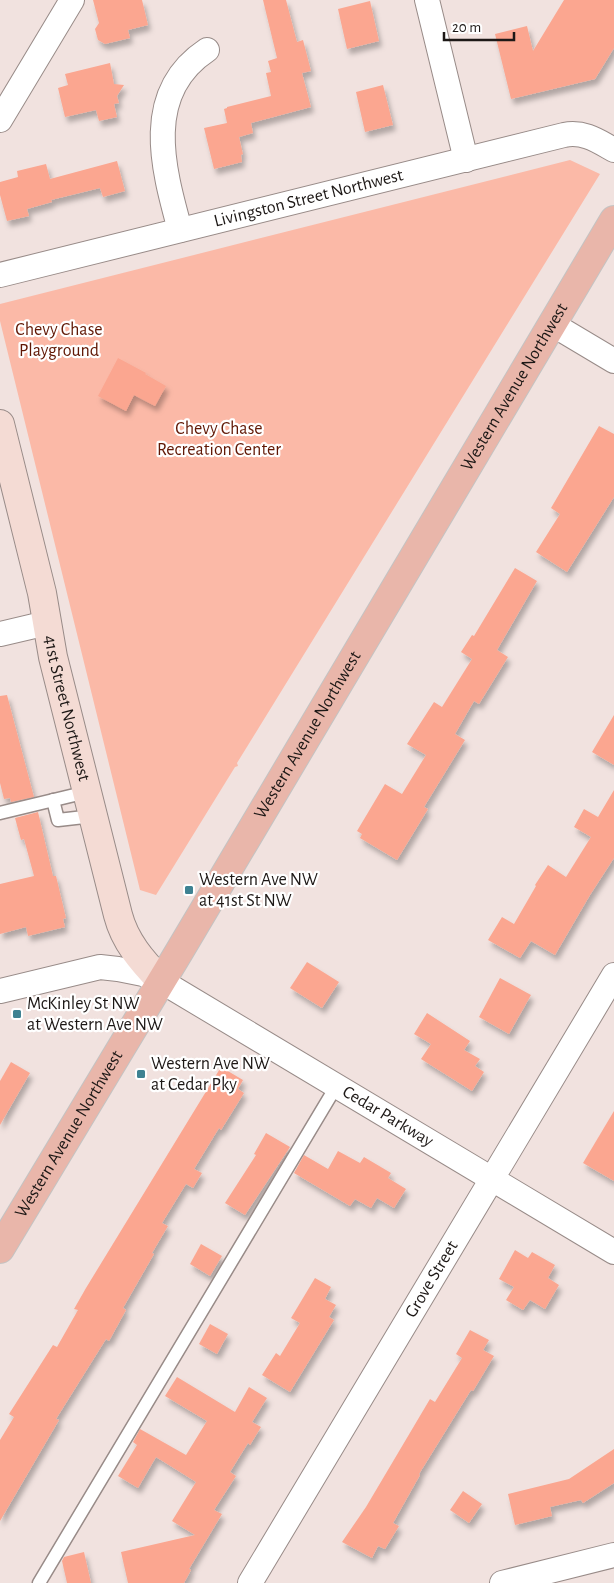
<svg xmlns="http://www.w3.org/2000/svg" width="614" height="1583" font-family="'Alegreya Sans',sans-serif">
<defs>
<filter id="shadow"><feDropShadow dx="3" dy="5.5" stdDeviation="2.5" flood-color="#0004"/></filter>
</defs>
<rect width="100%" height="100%" fill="#f1e2df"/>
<polygon fill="#fbb9a7" points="570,160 600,174 237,763 238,766 235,767 156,895 140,890 0,321 0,304"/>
<g fill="#fba690" filter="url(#shadow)">
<polygon points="93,0 142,0 148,25 128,30 130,38 105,44 98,40 95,29 99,23"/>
<polygon points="263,0 286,0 297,42 303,40 311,71 302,73 311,107 251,123 253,133 239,137 243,154 241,155 242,162 214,169 204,128 227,123 224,109 227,108 227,107 271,96 266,73 271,72 268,61 277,58"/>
<polygon points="564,0 614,0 614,48 595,79 511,99 495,34 527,26 533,51"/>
<polygon points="370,1 379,41 347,49 338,9"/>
<polygon points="110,63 114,84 124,85 117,96 119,103 114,104 117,117 99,121 96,110 65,117 58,88 68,85 65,74"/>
<polygon points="383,85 393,125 365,132 356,92"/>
<polygon points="117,161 125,191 103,197 100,188 51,200 52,202 27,209 29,216 7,221 0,195 0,182 18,177 17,171 46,164 50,179"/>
<polygon points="118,358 146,373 145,374 166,386 155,406 134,395 126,411 98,396"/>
<polygon points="599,426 614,434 614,497 567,572 536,552 560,514 551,508"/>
<polygon points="515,568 537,581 497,650 508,657 479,704 474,701 455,734 465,740 424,807 428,809 397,860 360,838 362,834 357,831 385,784 402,794 426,755 407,744 434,702 442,707 472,659 461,652 472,635 474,636"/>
<polygon points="7,695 34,797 11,802 10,798 4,799 0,783 0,696"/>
<polygon points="614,715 614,765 592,752"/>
<polygon points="614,790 614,858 590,895 555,955 531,941 520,958 488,940 502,917 514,924 536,886 535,885 548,865 566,877 591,837 574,827 584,809 598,817"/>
<polygon points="38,812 53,876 56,876 66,918 63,919 65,927 28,936 26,927 0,934 0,884 34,876 24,839 21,840 15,818"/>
<polygon points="307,962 339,982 322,1008 290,988"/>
<polygon points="500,978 531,995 509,1034 479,1017"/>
<polygon points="427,1013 470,1041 464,1050 480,1059 475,1066 484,1072 472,1091 421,1059 431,1044 414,1034"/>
<polygon points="11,1062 30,1073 0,1125 0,1081"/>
<polygon points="221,1067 243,1080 238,1089 244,1093 221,1130 219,1128 194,1169 202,1173 193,1188 186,1184 162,1223 168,1226 152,1253 154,1254 123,1308 126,1310 109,1341 106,1339 56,1419 59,1420 0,1521 0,1440 14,1417 9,1414 53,1345 57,1347 78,1310 74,1309 86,1288"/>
<polygon points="614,1111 614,1181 583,1163"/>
<polygon points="266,1133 290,1147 245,1215 225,1203 256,1155 254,1154"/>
<polygon points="338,1151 360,1163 364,1157 391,1173 388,1178 406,1189 394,1208 377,1198 371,1208 355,1199 350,1206 294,1173 304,1155 328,1169"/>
<polygon points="201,1244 222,1256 210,1276 190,1264"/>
<polygon points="515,1250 528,1258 532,1252 555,1265 548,1278 559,1285 545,1309 530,1300 523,1310 506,1300 514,1287 499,1279"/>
<polygon points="315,1278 331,1287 325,1299 336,1305 329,1317 334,1320 290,1392 262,1375 276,1353 280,1356 300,1323 291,1318"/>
<polygon points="210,1324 228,1334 217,1354 199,1344"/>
<polygon points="470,1330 489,1340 483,1350 494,1356 473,1391 471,1390 419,1474 420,1475 393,1523 399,1526 385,1549 378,1546 372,1558 342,1542 366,1507 430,1399 435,1402 462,1358 456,1354"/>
<polygon points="177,1377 235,1412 249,1387 267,1398 252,1422 261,1427 250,1445 248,1443 230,1472 236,1476 214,1510 222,1514 189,1569 191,1570 184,1583 128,1583 121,1552 195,1535 172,1521 196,1482 156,1457 138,1488 118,1476 137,1445 133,1442 140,1429 186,1455 207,1421 165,1396"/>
<polygon points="614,1449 614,1483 583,1503 581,1500 550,1507 552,1516 515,1525 508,1494 569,1479"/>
<polygon points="463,1491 482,1504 469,1523 450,1510"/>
<polygon points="84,1552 91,1583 67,1583 62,1561 64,1557"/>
</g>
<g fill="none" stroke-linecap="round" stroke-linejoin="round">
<defs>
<g id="lane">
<polyline points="53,800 58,820 93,816"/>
<polyline points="0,813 87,792"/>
<polyline points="39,1583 337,1085"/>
</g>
<g id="street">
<polyline points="427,0 466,160"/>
<polyline points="0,120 72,0"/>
<path d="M180 230C163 168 142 93 207 50"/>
<path id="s1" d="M0 275 564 135C584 131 598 141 614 150"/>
<polyline points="552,324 614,361"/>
<polyline points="0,634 47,623"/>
<path id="s2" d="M0 991 100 967 118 969 143 974 161 981 614 1252"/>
<path id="s3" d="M250 1583 614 975"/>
<polyline points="502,1583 614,1555"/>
</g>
<g id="secondary">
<path id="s4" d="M0 424 42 593 53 657 118 915C125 942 142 961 161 981"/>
</g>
<g id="primary">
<path id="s5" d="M0 1249 179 952 614 220"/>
</g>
</defs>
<use href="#lane" stroke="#988b88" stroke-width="15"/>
<use href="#street" stroke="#988b88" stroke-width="26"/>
<use href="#secondary" stroke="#988b88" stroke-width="30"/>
<use href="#primary" stroke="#c4c3c2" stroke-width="30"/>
<use href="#lane" stroke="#fff" stroke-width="12"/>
<use href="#street" stroke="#fff" stroke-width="24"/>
<use href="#secondary" stroke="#f4dbd4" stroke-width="28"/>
<use href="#primary" stroke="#e9b6aa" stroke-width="28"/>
</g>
<g fill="#3e8292" stroke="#fff" stroke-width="2">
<rect x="184" y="885" width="10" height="10" rx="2.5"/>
<rect x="12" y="1009" width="10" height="10" rx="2.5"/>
<rect x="136" y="1069" width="10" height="10" rx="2.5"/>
</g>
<g text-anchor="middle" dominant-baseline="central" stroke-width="4.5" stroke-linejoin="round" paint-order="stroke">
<g font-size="18" fill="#1d1816" stroke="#fff">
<text stroke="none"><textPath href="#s1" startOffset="318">Livingston Street Northwest</textPath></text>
<text stroke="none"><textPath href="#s5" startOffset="1004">Western Avenue Northwest</textPath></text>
<text stroke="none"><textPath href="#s4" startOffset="292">41st Street Northwest</textPath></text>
<text stroke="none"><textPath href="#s5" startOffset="599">Western Avenue Northwest</textPath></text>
<text stroke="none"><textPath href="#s2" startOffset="430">Cedar Parkway</textPath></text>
<text stroke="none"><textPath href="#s5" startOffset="134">Western Avenue Northwest</textPath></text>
<text stroke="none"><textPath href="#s3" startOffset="354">Grove Street</textPath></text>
</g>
<g font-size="18" fill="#601704" stroke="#fff">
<text x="59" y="330">Chevy Chase<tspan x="59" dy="21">Playground</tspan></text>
<text x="219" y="429">Chevy Chase<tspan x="219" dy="21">Recreation Center</tspan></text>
</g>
<g font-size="18" fill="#1d1816" stroke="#fff" text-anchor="start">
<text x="199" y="880">Western Ave NW<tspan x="199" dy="21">at 41st St NW</tspan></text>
<text x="27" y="1004">McKinley St NW<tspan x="27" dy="21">at Western Ave NW</tspan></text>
<text x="151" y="1064">Western Ave NW<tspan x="151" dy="21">at Cedar Pky</tspan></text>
</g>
</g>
<path d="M444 32v8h70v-8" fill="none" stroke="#1d1816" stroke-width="2.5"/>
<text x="452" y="32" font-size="15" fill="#1d1816" stroke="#ffffff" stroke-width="4" paint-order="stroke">20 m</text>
</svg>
